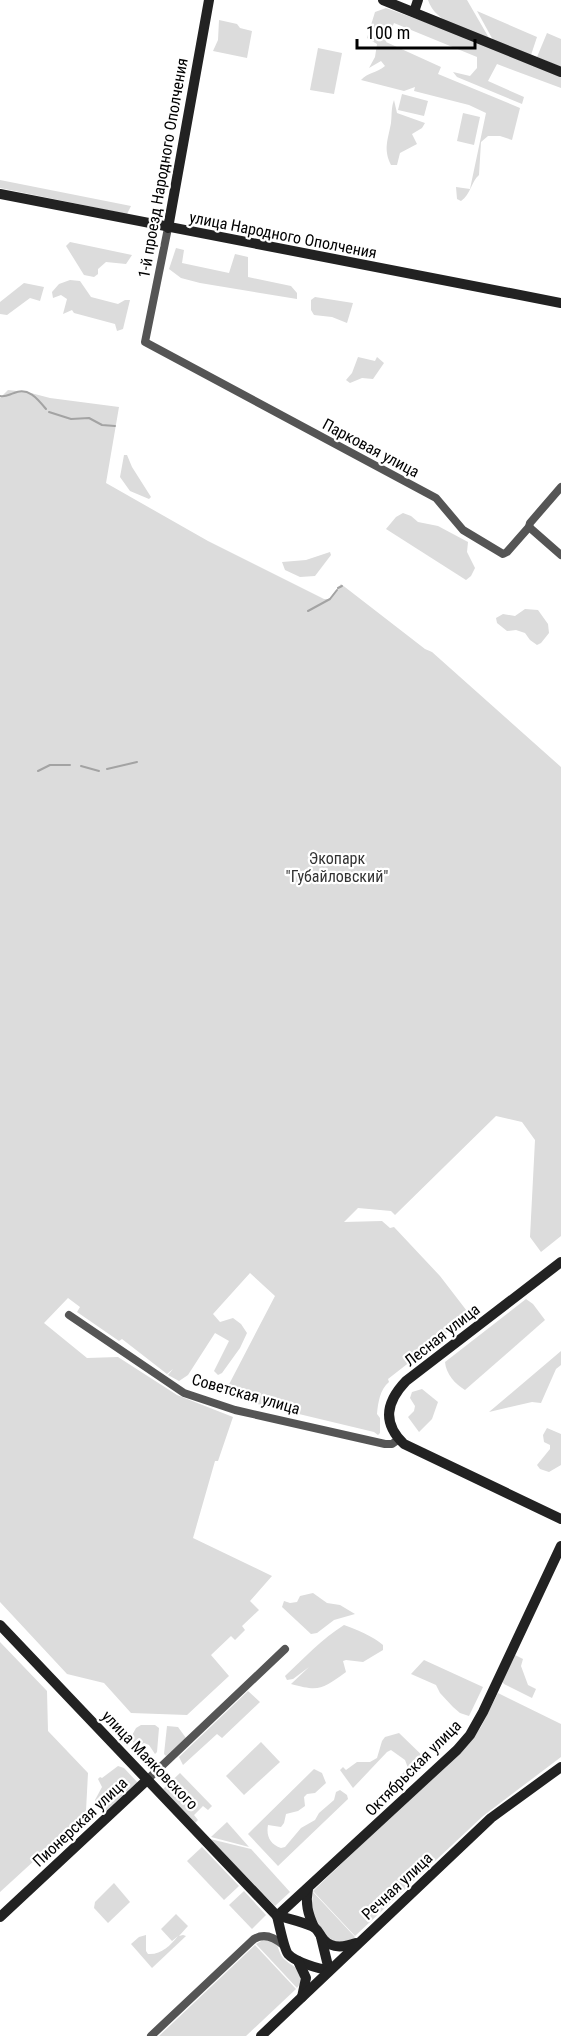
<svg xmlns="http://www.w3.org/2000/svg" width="561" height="2036" font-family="'Roboto Condensed',sans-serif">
<rect width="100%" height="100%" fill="#fff"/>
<g fill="#dcdcdc">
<path d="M428 0H467L489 38C467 29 436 24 428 0Z"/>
<path d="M386 8 485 44 561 75V88L497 64 488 81 524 97 522 104 457 77 453 72 470 76 477 68V57L394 23 386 42 441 67 438 74 520 108 512 140 500 136H488L481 142 479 175C471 182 471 194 461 201L457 199 456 187 470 189 486 113 469 105 414 91 415 87 404 91 361 80C368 72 377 73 385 66L381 61 369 68 375 57 377 44 367 38 375 12Z"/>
<polygon points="477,11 537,37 531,55 493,40"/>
<polygon points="219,20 237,24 240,28 252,31 247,58 213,51 218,40"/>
<polygon points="547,33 561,39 561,67 537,57"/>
<polygon points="318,48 342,53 334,94 310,90"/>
<polygon points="402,94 428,101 424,116 398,110"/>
<path d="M394 100 397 113 425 123 422 128 412 134 417 144 400 153 397 165H391C383 149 388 140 391 123 392 115 391 108 394 100Z"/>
<polygon points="463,113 480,117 474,145 457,141"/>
<polygon points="0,180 131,206 127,214 0,188"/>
<polygon points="70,242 132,255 126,264 106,262 98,269 98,274 94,277 84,275 66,246"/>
<polygon points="176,248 184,250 182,263 229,273 235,254 248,257 248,277 291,286 297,293 297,299 200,283 181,278 169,269"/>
<polygon points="70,280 80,281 91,297 118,304 125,300 130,300 123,329 117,331 115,324 74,313 72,310 63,314 67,299 61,295 53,298 52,292 59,284"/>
<polygon points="24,283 44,287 40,301 30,298 7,315 0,314 0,302"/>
<polygon points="315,297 353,303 347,323 332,317 314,315 311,310 311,300"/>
<polygon points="358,357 375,361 377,357 384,363 373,379 362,378 350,383 346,380 352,373"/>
<path d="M8 390 27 392 50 398 119 407 106 483 208 541 324 599H329L341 584 425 649 432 652 561 767V1236L541 1252 530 1237 535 1140 522 1122 496 1116 395 1215 391 1211 358 1208 344 1222 382 1221 390 1228 394 1227 440 1276 470 1315 388 1379 389 1382C380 1389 378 1403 377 1414L380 1418V1433L378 1435 374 1432 236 1399 224 1394 275 1296 250 1273 213 1314 220 1322 233 1318 241 1324 247 1333 240 1348 222 1373 218 1375 214 1371 229 1341 215 1333 188 1375 179 1381 168 1375 173 1369 167 1374 122 1339 119 1341 77 1312 80 1307 68 1298 44 1323 87 1358 118 1357 177 1395 233 1417 218 1461H215L193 1538 272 1576 250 1601 259 1610 242 1626 245 1630 235 1640 231 1636 211 1655 229 1676 187 1715 131 1713 104 1683 67 1674 0 1602V398Z"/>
<polygon points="124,455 127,455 132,467 151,497 149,499 130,491 120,477"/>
<polygon points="403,513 411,516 418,522 438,526 468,542 467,552 475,568 471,576 466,580 386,529 396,517"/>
<polygon points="330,552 331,555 315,576 300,577 285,570 282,562 306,560"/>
<polygon points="525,609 538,610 548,624 549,633 541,643 537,645 530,640 525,633 516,630 507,631 497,623 496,618 503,614 515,616"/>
<path d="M526 1299 533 1304 545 1320 465 1390C455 1384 446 1374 445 1362Z"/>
<polygon points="561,1351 561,1365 556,1369 541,1403 532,1402 489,1412"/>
<polygon points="422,1389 438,1402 432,1419 419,1432 408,1417 414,1411 415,1406 410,1398 412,1392"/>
<polygon points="547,1428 561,1434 561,1465 549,1472 540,1469 537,1465 550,1449 550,1445 544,1442 543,1435"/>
<polygon points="313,1593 327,1603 340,1605 355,1614 334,1620 317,1633 311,1634 282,1607 284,1601 290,1603 297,1602 300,1596"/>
<path d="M344 1625C356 1629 374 1637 383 1645V1650L363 1662 346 1660 343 1661 346 1672C322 1689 320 1692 291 1684L309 1667 293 1679 287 1680 285 1676C304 1658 322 1639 344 1625Z"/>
<polygon points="0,1642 47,1691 48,1731 88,1773 86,1811 82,1814 83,1816 0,1892"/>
<polygon points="515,1655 523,1659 521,1666 528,1685 536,1689 532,1698 504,1684 502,1681"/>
<polygon points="424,1660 483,1687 469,1716 460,1713 453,1707 440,1693 436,1685 411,1674"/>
<polygon points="248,1691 260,1702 222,1738 217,1734 183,1765 179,1757"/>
<polygon points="498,1693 561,1724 561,1757 483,1816 355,1936 313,1891 473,1738 481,1727"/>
<polygon points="141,1725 155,1725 159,1728 157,1752 155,1754 149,1745 144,1743 138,1747 130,1739 136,1728"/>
<polygon points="167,1726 178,1727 186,1738 166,1756 164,1754"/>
<polygon points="399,1733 429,1762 384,1805 381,1798 382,1794 408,1768 405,1760 391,1750 387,1752 353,1788 340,1770 343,1767 346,1770 357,1762 370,1762 377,1758 382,1741 385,1737"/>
<polygon points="261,1742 280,1762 244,1795 226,1776"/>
<polygon points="118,1766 124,1768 138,1783 107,1812 99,1807 95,1800 102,1787 98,1779 100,1777 102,1778"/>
<path d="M314 1769 322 1773 326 1783 315 1793 307 1794 304 1797 305 1806 298 1811 286 1814 284 1823 281 1827 268 1825C266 1836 270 1844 281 1848L285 1847 301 1828 315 1820 319 1813 334 1800 336 1792 340 1790 347 1795 348 1799 278 1866 248 1834Z"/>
<polygon points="180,1773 212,1806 208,1810 203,1806 194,1815 198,1820 195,1823 163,1789"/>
<polygon points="227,1822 249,1847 211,1837"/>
<polygon points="210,1839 251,1849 290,1892 275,1906"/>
<polygon points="202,1847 239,1886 224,1900 187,1861"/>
<polygon points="114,1883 130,1902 108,1923 94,1908 95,1902"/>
<polygon points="244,1891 266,1915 252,1929 229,1905"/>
<path d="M313 1892 355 1937C348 1945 340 1942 330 1942L311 1913Z"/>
<path d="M176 1914 188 1926 179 1936 183 1935 186 1936 152 1968 131 1944 139 1937 146 1935V1951L148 1954C161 1955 170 1946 178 1936L172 1941 161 1929Z"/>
<path d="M263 1940C282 1939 275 1949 284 1959 289 1964 296 1967 301 1972L300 1984 297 1988 256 1944Z"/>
<polygon points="255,1945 296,1989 246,2036 159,2036"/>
</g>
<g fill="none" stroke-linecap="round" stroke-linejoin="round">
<g stroke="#a3a3a3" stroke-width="2">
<path d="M0 396C6 397 8 395 14 393 28 387 37 398 46 409"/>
<polyline points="49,412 71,419 89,418 102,425 115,426"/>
<polyline points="338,588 342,586"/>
<polyline points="308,611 330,599 337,590"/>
<polyline points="81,766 99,771"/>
<polyline points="107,769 137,762"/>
<polyline points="38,771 50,765 70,765"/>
</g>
<g stroke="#555" stroke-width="8">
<polyline points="168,228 145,342 436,498 463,530 503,554 507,552 529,527 561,555"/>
<polyline points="529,527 530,523 561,487"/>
<polyline points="69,1315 184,1393 235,1410 385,1444 392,1444 399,1439"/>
<polyline points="147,1780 285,1649"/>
<path d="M151 2036 254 1939C264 1933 274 1937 283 1945"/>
</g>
<g stroke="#222" stroke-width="10">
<polyline points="383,0 561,72"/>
<polyline points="414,12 418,0"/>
<polyline points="0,194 561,303"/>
<polyline points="168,228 209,0"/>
<path d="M561 1262 406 1381C386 1402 382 1423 404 1444L561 1519"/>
<path d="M0 1625 277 1916C279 1924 284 1949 288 1954 295 1962 319 1969 329 1970"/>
<path d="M308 1889C305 1903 308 1914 314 1927"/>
<polyline points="277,1916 457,1750 470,1735 483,1712 561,1546"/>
<path d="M277 1916C284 1917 310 1924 315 1928 319 1931 320 1936 324 1940 332 1949 345 1947 356 1943"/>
<polyline points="0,1917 147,1780"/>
<polyline points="321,1937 329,1970"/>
<polyline points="298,1961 306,1978 302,1997"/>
<polyline points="261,2036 491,1818 561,1767"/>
</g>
</g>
<g text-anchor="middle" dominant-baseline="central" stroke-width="4.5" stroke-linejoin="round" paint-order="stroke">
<g font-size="16" fill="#000" stroke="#fff">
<text transform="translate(163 168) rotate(-80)">1-й проезд Народного Ополчения</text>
<text transform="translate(283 235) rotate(11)">улица Народного Ополчения</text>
<text transform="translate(371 448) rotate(28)">Парковая улица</text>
<text transform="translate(442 1335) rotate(-38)">Лесная улица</text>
<text transform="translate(246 1394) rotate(16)">Советская улица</text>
<text transform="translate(150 1760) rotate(46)">улица Маяковского</text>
<text transform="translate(413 1768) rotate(-45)">Октябрьская улица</text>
<text transform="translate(80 1822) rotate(-43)">Пионерская улица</text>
<text transform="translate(397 1886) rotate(-43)">Речная улица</text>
</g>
<g font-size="16" fill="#333" stroke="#fff">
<text x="337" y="858">Экопарк<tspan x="337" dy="18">"Губайловский"</tspan></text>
</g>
</g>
<path d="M357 39v9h118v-9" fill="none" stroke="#000000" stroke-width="3"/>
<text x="366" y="39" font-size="18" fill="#000000" stroke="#ffffff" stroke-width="4.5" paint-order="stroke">100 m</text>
</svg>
